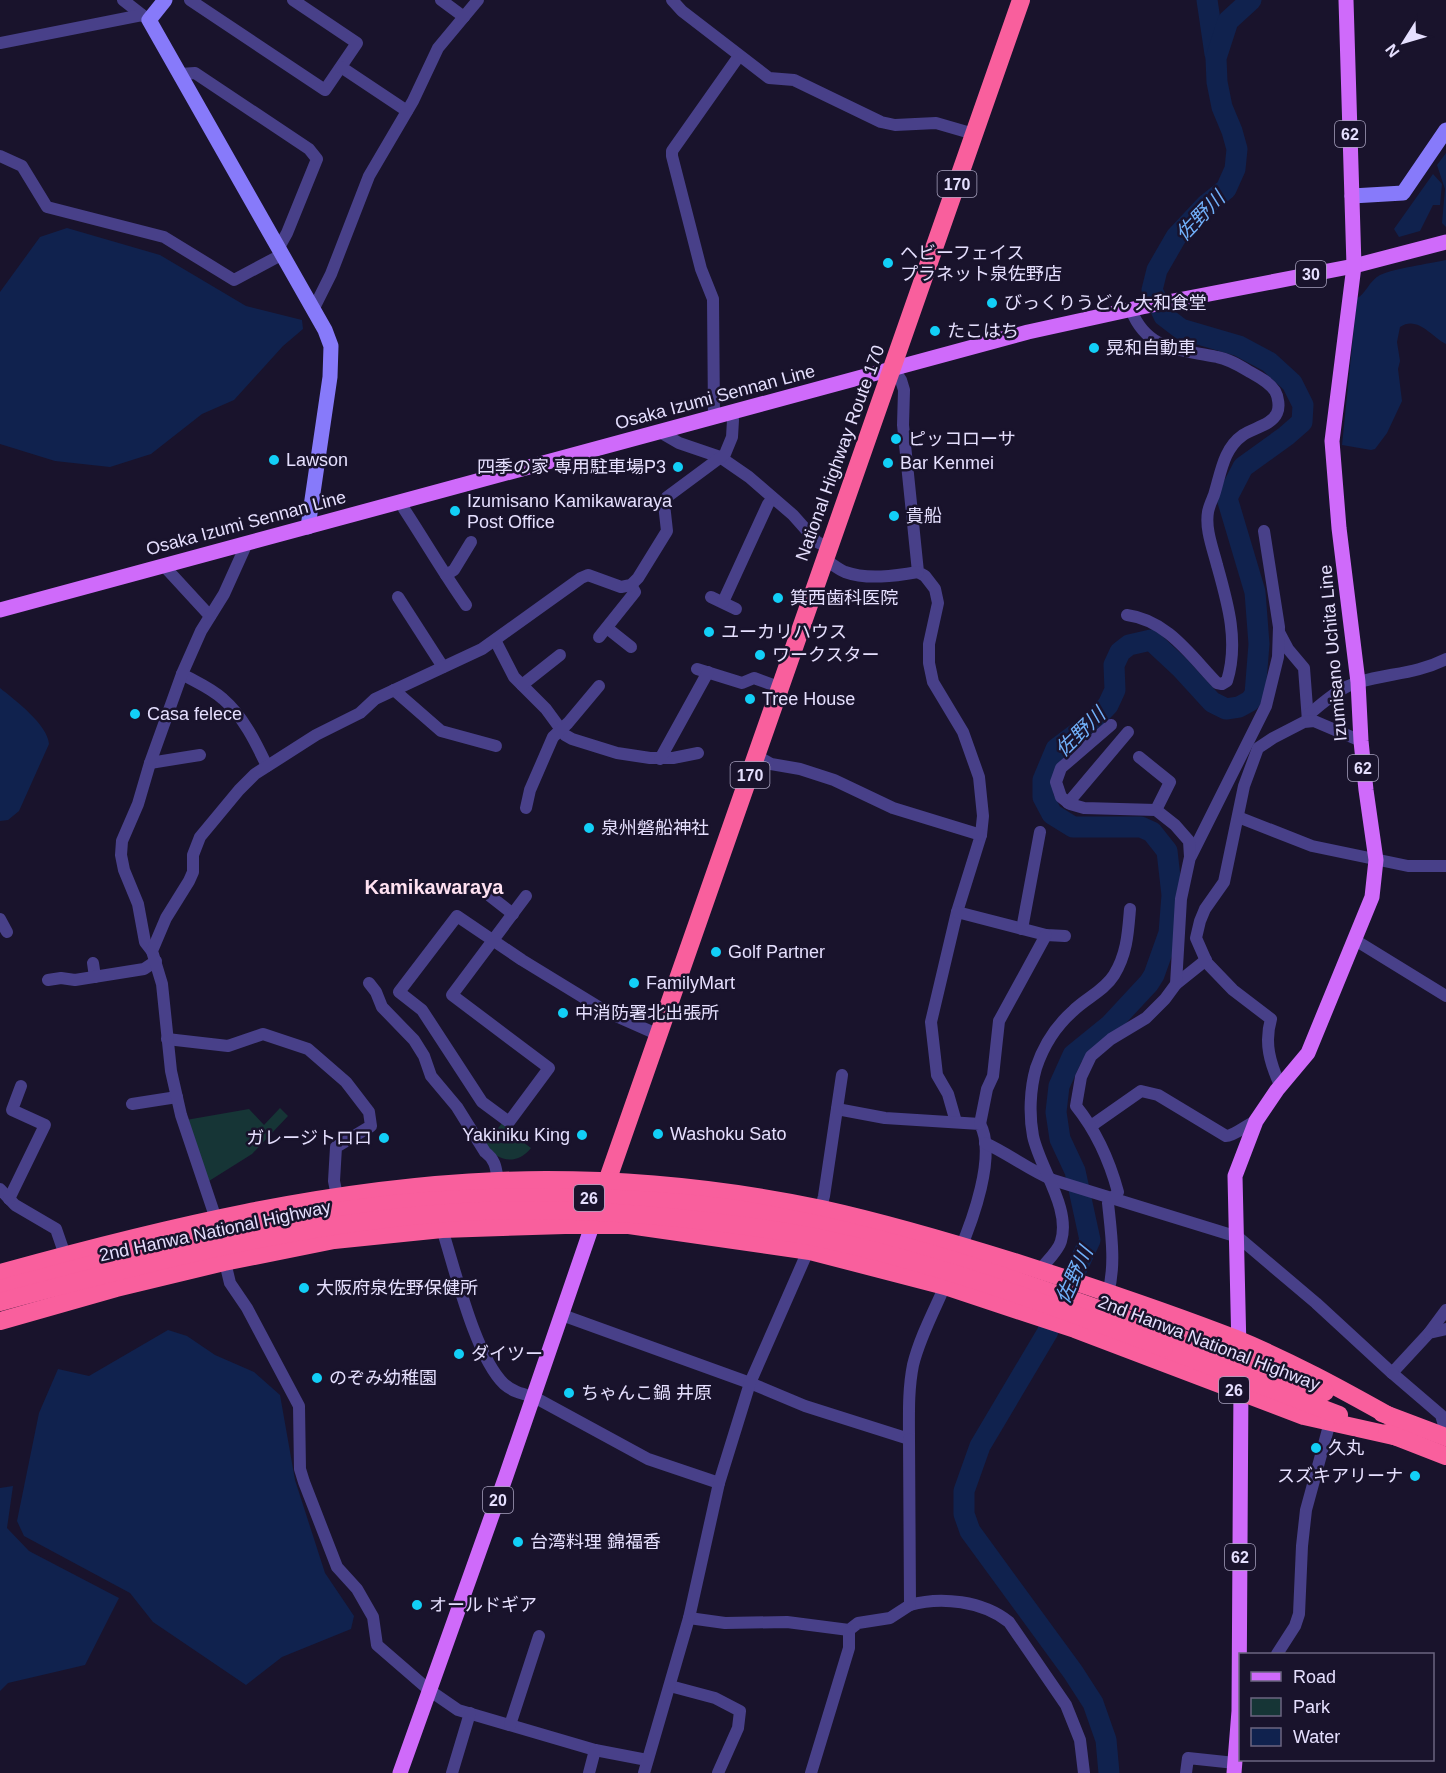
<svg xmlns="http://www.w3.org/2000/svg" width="1446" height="1773" font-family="Helvetica,'Noto Sans JP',sans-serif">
<rect width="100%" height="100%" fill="#19132c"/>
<g fill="#163536">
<polygon points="280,1108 288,1116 252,1154 209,1181 186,1120 249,1109 264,1125"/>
<path d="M502 1123 510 1129 508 1131 531 1148C518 1165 497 1163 486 1144Z"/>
</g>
<g fill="#10224e">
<polygon points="1446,153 1446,227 1442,223 1445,189 1437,165"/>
<polygon points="1433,174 1442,184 1440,205 1433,205 1420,231 1399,237 1394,229"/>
<polygon points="67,228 160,255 246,306 302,320 303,329 283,346 234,400 202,414 151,454 110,467 55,461 0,444 0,292 40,237"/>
<path d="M1446 260V344C1431 336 1417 315 1400 327L1397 342 1400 361 1398 369 1402 401 1387 433 1375 449 1371 450 1342 445 1357 298C1365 295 1369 281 1380 275 1396 268 1428 264 1446 260Z"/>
<path d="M0 688C15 700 48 725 49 744L19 811 8 820 0 821Z"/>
<polygon points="168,1330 187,1336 215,1355 254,1372 280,1395 295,1480 325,1573 354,1616 351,1629 282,1657 246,1685 153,1622 130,1593 24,1536 17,1521 39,1413 58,1369 89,1376"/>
<polygon points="13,1486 7,1528 29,1551 119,1598 85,1665 8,1683 0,1691 0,1488"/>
</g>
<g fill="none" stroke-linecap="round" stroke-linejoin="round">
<g stroke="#10224e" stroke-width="21">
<polyline points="1207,0 1215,54"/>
<polyline points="1109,1773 1106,1740 1093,1703 1073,1672 970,1531 964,1514 964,1491 980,1446 1047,1333 1090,1240 1075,1171 1060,1139 1056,1112 1059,1086 1073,1055 1110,1025 1149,983 1154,975 1169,933 1172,895 1167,851 1152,832 1141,827 1073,827 1052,814 1043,797 1043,780 1056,749 1092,722 1108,705 1115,690 1114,665 1120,652 1129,645 1151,640 1180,667 1212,702 1226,709 1239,707 1250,701 1255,694 1259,644 1255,592 1227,498 1243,467 1286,436 1302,422 1303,405 1292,383 1269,362 1239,346 1181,329 1164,316 1152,290 1157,270 1176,237 1206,205 1226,189 1235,169 1237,149 1232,131 1222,107 1217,82 1216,58 1228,21 1251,0"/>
</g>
<g stroke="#484089" stroke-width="12">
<polyline points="123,0 146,18"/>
<polyline points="190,0 325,90 357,43 293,0"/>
<polyline points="441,0 464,17"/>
<polyline points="672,0 682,11 769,78 794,80 881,122 895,125 936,123 974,134"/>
<polyline points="0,43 142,15"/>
<polyline points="341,67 407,111"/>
<polyline points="180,74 195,73 309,149 317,159 287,233 278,249"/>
<polyline points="0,156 22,166 47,207 164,237 234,280 281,255"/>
<polyline points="314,308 331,274 369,176 413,101 438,48 478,0"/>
<polyline points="893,368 901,380 904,390 903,425 918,572 925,576 935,589 938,603 929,644 929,663 933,682 963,732 979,777 983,816 981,835 957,912 931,1022 937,1075 948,1094 956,1122"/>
<polyline points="714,417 713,299 701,269 672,156 672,151 739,56"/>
<polyline points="660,432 679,443 720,457 749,477 793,515 817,542 828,547"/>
<path d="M402 502 404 509C425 541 444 574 466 605"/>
<path d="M824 559C831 563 838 569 845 572 867 580 895 576 918 572"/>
<polyline points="164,566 210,616"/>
<polyline points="446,575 454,570 471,542"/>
<polyline points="398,597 443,667"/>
<polyline points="711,597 736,609"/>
<polyline points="723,602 768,504 773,498"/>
<path d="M1127 615C1167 620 1191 656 1217 683L1222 684 1227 681C1239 642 1228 604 1217 565 1213 549 1205 529 1208 512 1209 506 1212 500 1214 495 1221 473 1223 449 1243 435 1253 428 1272 425 1277 413 1280 407 1278 396 1275 391 1269 382 1259 377 1250 372 1240 366 1229 359 1217 357 1180 349 1148 352 1131 310"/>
<polyline points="607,628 631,647"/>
<polyline points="1279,632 1288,649 1304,668 1308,721"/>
<polyline points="599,637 635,592 631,585"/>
<polyline points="495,640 514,677 546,709 565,735 572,739 617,753 650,758 673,758 698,753"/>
<polyline points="697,669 742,683 754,678 781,688"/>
<path d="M182 674C196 682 211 688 223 699 243 716 256 743 267 766"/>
<polyline points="522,685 560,655"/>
<polyline points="394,690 441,731 496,746"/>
<path d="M1308 715C1323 703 1340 687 1359 682 1390 673 1416 674 1446 659"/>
<polyline points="757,756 771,764 800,769 834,780 893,808 981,835"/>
<polyline points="1139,757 1170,782 1156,810"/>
<polyline points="660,759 708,672"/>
<polyline points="150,763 200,755"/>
<polyline points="1068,803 1128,732"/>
<polyline points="526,808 530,790 553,737 568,723 599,686"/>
<polyline points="1238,817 1312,846 1408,866 1446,866"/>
<polyline points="1191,856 1266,706 1278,657 1279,627 1264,531"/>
<polyline points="490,896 513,914"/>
<polyline points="526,896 452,995 549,1068 509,1122 482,1102 422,1010 399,992 457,916 522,960 607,1012 659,1035"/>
<polyline points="957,912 1046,935 1065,936"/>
<polyline points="0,919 7,932"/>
<polyline points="1022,929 1040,832"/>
<polyline points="1355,940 1446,996"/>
<polyline points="152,951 145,942 138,904 124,870 121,855 122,841 138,804 150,763 182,674 201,631 224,594 247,543"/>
<polyline points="93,963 95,977"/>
<polyline points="48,980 61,978 75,980 144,969 156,961"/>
<path d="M369 983 376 992 382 1007 414 1040 424 1056 431 1076 457 1107 485 1152C496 1160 496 1169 498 1181"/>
<polyline points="1176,984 1206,960"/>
<polyline points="167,1039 228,1046 263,1034 308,1049 346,1082 369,1112 371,1126 336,1147 334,1181 337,1196"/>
<path d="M1280 1085C1270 1063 1264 1043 1271 1019L1233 990 1207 963 1196 938 1200 921 1205 909 1224 882 1244 786 1258 748 1273 738 1304 722 1314 721 1361 741"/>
<polyline points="132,1104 177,1097"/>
<path d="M837 1109 885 1118 980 1124C997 1155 972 1222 959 1252"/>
<polyline points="980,1124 987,1089 993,1076 999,1021 1046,935"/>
<path d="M1091 1126 1141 1091 1158 1095 1226 1136C1234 1136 1246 1125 1256 1121"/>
<path d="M985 1143C1009 1154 1029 1170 1053 1180L1238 1237 1316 1303 1392 1373 1429 1333 1446 1329"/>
<polyline points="0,1189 15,1205 56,1229 65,1255"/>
<polyline points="9,1199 45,1125 12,1110 21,1086"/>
<polyline points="819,1215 824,1196 842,1075"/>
<polyline points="218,1225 181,1115 171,1071 162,984 152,951 166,918 189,881 193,872 193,855 200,837 239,790 255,774 316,735 360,713 375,699 482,649 581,578 588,575 621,587 631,585 638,578 667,531 664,504 667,497 725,454 732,437 733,420 731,413"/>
<path d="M442 1229C455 1269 475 1356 504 1384 513 1392 523 1394 534 1397L648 1459 719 1483"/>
<polyline points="223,1254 230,1283 247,1308 299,1406 300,1469 304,1482 337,1567 357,1589 373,1617 377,1645 429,1690 458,1710 595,1750 647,1760"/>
<path d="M1040 1270C1046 1262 1059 1250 1061 1241 1071 1208 1040 1169 1033 1136 1029 1115 1030 1089 1036 1068 1043 1047 1056 1026 1073 1011 1086 998 1104 991 1114 975 1127 954 1128 933 1130 909"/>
<path d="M1108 1293C1116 1265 1111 1232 1108 1203L1118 1192C1109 1159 1097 1132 1076 1106L1081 1077 1091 1056 1111 1039 1146 1018 1165 999 1176 984 1181 899 1190 857 1189 841 1175 825 1156 810 1084 808 1070 804 1061 797 1056 782 1061 768 1111 725"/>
<path d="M562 1315 750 1383 805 1406 909 1439C909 1415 908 1390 913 1365 920 1336 936 1307 948 1279"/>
<polyline points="1429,1333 1446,1310"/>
<polyline points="1392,1373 1441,1415 1446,1432"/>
<path d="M910 1605C941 1596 983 1601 1009 1622L1066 1705 1080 1740 1084 1773"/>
<polyline points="689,1618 725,1623 787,1622 849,1630 858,1623 890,1618 910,1605 909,1439"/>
<polyline points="1277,1654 1295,1626 1299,1614 1302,1546 1306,1510 1330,1422"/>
<polyline points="670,1686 715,1698 740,1711 738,1728 718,1773"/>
<polyline points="510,1725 539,1636"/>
<polyline points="452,1773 470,1713"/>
<polyline points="589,1773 595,1750"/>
<polyline points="644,1773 689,1618 719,1483 750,1383 811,1244"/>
<polyline points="811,1773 849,1648 849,1630"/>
<polyline points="1186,1773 1188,1758 1235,1763"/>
</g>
<g stroke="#877afa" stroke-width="15">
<polyline points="165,0 149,20 325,330 331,346 330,377 308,527"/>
<polyline points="1352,196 1403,193 1446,130"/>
</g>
<g stroke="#cf6afa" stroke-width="15">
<polyline points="0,610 1028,332 1142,307 1354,266 1446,242"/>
<polyline points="1239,1350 1235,1176 1256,1121 1277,1090 1308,1053 1372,897 1376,860 1366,790 1361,741 1358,682 1339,528 1332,441 1354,266 1346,0"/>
<polyline points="400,1773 506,1476 592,1226"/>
<polyline points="1234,1773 1239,1711 1241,1380"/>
</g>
<g stroke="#f95f9d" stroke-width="18">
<polyline points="604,1190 1021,0"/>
<path d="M0 1273C163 1228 328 1188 498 1181 605 1177 716 1187 822 1209 890 1224 957 1244 1024 1265 1095 1288 1167 1312 1236 1339 1290 1361 1341 1389 1391 1417"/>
<polyline points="0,1321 116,1288 224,1262 334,1240 442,1229 565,1225 629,1225 810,1251 945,1286 1075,1329 1304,1416 1398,1437"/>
<polyline points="1169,1334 1325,1392"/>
<polyline points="1164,1348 1339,1415"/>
<polyline points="1382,1413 1446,1437"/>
<polyline points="1387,1433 1446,1456"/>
</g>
<g stroke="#f95f9d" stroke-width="18">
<path d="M0 1289C114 1258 229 1228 346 1210 426 1198 506 1196 586 1198 638 1199 690 1202 742 1210 890 1233 1029 1284 1169 1334"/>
<path d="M0 1302C138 1265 279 1228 422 1215 520 1206 618 1210 715 1222 754 1227 795 1232 833 1241 946 1266 1056 1307 1164 1348"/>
</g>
</g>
<g fill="#12cff7" stroke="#19132c" stroke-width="2">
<circle cx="888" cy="263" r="6"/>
<circle cx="992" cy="303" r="6"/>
<circle cx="935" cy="331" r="6"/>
<circle cx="1094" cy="348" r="6"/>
<circle cx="896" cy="439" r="6"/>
<circle cx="274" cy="460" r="6"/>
<circle cx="888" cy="463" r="6"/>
<circle cx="678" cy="467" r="6"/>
<circle cx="455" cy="511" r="6"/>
<circle cx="894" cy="516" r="6"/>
<circle cx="778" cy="598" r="6"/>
<circle cx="709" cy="632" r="6"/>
<circle cx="760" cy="655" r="6"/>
<circle cx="750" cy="699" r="6"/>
<circle cx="135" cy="714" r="6"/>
<circle cx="589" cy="828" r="6"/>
<circle cx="716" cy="952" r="6"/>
<circle cx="634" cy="983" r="6"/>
<circle cx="563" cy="1013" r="6"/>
<circle cx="658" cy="1134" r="6"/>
<circle cx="582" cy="1135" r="6"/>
<circle cx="384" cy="1138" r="6"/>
<circle cx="304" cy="1288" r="6"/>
<circle cx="459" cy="1354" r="6"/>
<circle cx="317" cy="1378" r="6"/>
<circle cx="569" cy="1393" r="6"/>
<circle cx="1316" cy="1448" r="6"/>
<circle cx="1415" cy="1476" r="6"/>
<circle cx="518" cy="1542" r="6"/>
<circle cx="417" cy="1605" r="6"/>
</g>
<g text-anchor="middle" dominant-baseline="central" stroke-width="5" stroke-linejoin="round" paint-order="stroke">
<g fill="#19132c" stroke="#a8a2bf" stroke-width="1.5">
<rect x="1335" y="121" width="30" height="26" rx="4.5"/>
<rect x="937.5" y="171" width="39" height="26" rx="4.5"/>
<rect x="1296" y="261" width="30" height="26" rx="4.5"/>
<rect x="1348" y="755" width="30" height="26" rx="4.5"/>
<rect x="730.5" y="762" width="39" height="26" rx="4.5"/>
<rect x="574" y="1185" width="30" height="26" rx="4.5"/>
<rect x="1219" y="1377" width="30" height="26" rx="4.5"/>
<rect x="483" y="1487" width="30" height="26" rx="4.5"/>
<rect x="1225" y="1544" width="30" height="26" rx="4.5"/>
</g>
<g font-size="16" font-weight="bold" fill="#e5dffe">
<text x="1350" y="134">62</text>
<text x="957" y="184">170</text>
<text x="1311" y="274">30</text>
<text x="1363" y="768">62</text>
<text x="750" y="775">170</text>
<text x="589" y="1198">26</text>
<text x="1234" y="1390">26</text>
<text x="498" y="1500">20</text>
<text x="1240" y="1557">62</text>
</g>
<g font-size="18" fill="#e5dffe" stroke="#19132c" text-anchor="start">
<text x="900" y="253">ヘビーフェイス<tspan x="900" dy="21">プラネット泉佐野店</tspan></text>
<text x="1004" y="303">びっくりうどん 大和食堂</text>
<text x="947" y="331">たこはち</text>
<text x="1106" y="348">晃和自動車</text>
<text x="908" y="439">ピッコローサ</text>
<text x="286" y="460">Lawson</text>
<text x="900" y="463">Bar Kenmei</text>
<text x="666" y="467" text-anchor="end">四季の家 専用駐車場P3</text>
<text x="467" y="501">Izumisano Kamikawaraya<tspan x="467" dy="21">Post Office</tspan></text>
<text x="906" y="516">貴船</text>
<text x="790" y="598">箕西歯科医院</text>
<text x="721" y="632">ユーカリハウス</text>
<text x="772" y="655">ワークスター</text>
<text x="762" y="699">Tree House</text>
<text x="147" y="714">Casa felece</text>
<text x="601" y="828">泉州磐船神社</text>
<text x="728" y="952">Golf Partner</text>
<text x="646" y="983">FamilyMart</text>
<text x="575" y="1013">中消防署北出張所</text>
<text x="670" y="1134">Washoku Sato</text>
<text x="570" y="1135" text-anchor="end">Yakiniku King</text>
<text x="372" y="1138" text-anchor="end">ガレージトロロ</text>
<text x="316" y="1288">大阪府泉佐野保健所</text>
<text x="471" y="1354">ダイツー</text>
<text x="329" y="1378">のぞみ幼稚園</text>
<text x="581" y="1393">ちゃんこ鍋 井原</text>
<text x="1328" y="1448">久丸</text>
<text x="1403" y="1476" text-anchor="end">スズキアリーナ</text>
<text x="530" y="1542">台湾料理 錦福香</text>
<text x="429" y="1605">オールドギア</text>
</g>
<g font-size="18" fill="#e5dffe" stroke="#19132c">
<text transform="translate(715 397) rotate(-15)">Osaka Izumi Sennan Line</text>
<text transform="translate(840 453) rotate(-70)">National Highway Route 170</text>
<text transform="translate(246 523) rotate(-15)">Osaka Izumi Sennan Line</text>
<text transform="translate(1333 653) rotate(-95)">Izumisano Uchita Line</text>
<text transform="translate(215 1231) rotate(-12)">2nd Hanwa National Highway</text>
<text transform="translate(1209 1343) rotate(21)">2nd Hanwa National Highway</text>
</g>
<g font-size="20" font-style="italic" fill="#71b0fa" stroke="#19132c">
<text transform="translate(1200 216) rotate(-46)">佐野川</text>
<text transform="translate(1080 732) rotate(-44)">佐野川</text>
<text transform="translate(1074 1275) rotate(-65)">佐野川</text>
</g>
<g font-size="20" font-weight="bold" fill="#fee1f1" stroke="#19132c">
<text x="434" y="887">Kamikawaraya</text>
</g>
</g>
<rect x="1239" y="1653" width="195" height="108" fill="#19132c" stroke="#6b6580" stroke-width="1.5"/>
<rect x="1251" y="1672" width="30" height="9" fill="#cf6afa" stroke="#6b6580" stroke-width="1.5"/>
<text x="1293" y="1683" font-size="18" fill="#e5dffe">Road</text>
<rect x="1251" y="1698" width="30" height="18" fill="#163536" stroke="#6b6580" stroke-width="1.5"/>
<text x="1293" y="1713" font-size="18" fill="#e5dffe">Park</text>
<rect x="1251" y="1728" width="30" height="18" fill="#10224e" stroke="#6b6580" stroke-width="1.5"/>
<text x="1293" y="1743" font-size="18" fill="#e5dffe">Water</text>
<g transform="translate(1404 42) rotate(233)" stroke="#19132c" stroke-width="4.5" paint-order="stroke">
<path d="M0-4.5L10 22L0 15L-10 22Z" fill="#e5dffe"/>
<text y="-9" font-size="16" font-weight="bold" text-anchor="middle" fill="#e5dffe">N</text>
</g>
</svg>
